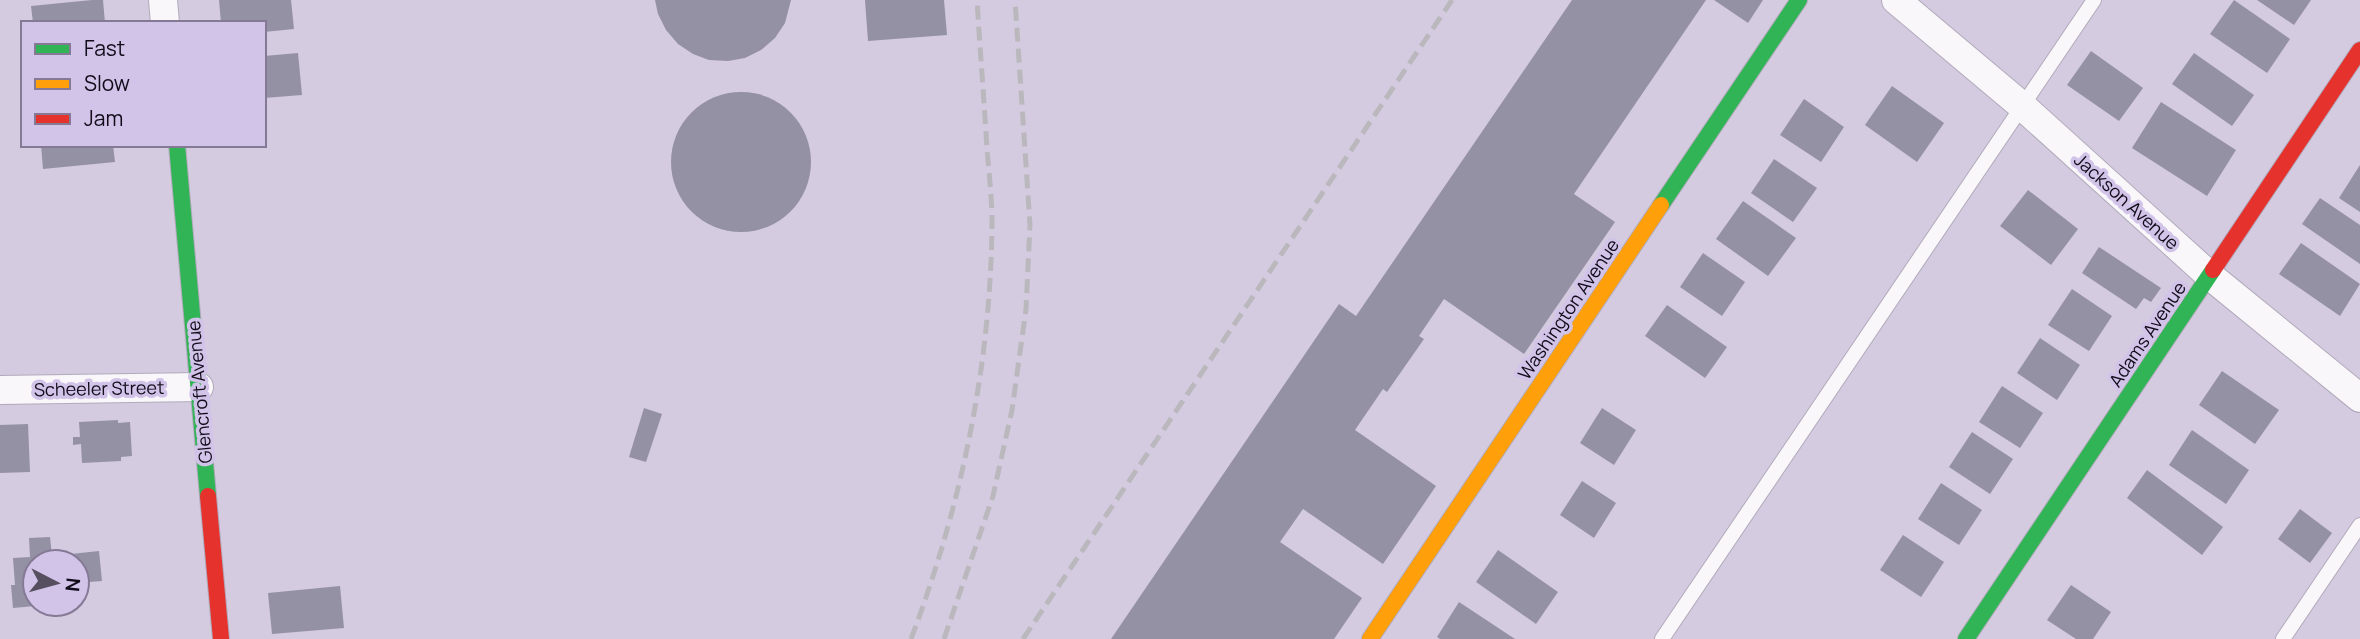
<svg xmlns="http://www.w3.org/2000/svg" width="2360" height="639" font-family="Manrope,sans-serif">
<rect width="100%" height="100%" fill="#d4cbe1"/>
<g fill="#9591a5">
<polygon points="92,0 103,0 105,23 33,23 31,6"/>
<polygon points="219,0 291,0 294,29 264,32 264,23 221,23"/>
<polygon points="655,0 791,0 785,23 775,38 761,50 745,58 728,61 709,60 693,54 678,44 666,30 658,14"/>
<polygon points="865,0 944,0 947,35 868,41"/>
<polygon points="1572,0 1706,0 1574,194 1615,222 1524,354 1444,299 1419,336 1424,339 1387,392 1383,389 1355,430 1436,486 1383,564 1303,509 1280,542 1362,598 1334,639 1111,639 1339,304 1356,316"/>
<polygon points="1714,0 1763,0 1748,23"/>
<polygon points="2234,0 2290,39 2267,73 2210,34"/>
<polygon points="2257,0 2311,0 2294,25"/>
<polygon points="2091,51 2143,88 2119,121 2067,85"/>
<polygon points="298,53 302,95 264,98 264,56"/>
<polygon points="2194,53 2254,95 2232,126 2172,84"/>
<polygon points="1892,86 1944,123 1917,162 1865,125"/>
<circle cx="741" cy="162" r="70"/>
<polygon points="1804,99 1844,127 1821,162 1780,135"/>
<polygon points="2161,102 2236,150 2207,196 2132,148"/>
<polygon points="41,145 113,145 115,162 43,169"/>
<polygon points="1774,159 1817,188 1793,222 1751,193"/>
<polygon points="2360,165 2360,212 2339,198"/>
<polygon points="2028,190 2078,229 2051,265 2000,226"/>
<polygon points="2320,198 2360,225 2360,264 2302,224"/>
<polygon points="1743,201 1796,238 1768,276 1716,239"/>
<polygon points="2301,243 2360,284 2340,316 2279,274"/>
<polygon points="2099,247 2161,288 2151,302 2144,298 2136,309 2082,273"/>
<polygon points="1703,253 1745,282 1722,316 1680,287"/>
<polygon points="2072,289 2112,316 2089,351 2048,325"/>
<polygon points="1667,305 1727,347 1705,378 1645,336"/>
<polygon points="2040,338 2080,365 2057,400 2017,373"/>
<polygon points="2222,371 2279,410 2255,444 2199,405"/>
<polygon points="2002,386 2043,413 2020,448 1979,422"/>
<polygon points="644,408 662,414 646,462 629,457"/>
<polygon points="1602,408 1636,430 1614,465 1580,443"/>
<polygon points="118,420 118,423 130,422 132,456 121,457 121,461 82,463 81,444 73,445 73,437 80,437 79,422"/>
<polygon points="28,424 30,472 0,473 0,425"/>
<polygon points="2192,430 2249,470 2226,504 2169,465"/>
<polygon points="1972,432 2013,459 1990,494 1949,467"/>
<polygon points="2147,470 2223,527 2202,555 2127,498"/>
<polygon points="1582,481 1616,503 1594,538 1560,515"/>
<polygon points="1941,483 1982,510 1959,545 1918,519"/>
<polygon points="2300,509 2332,533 2310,563 2278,539"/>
<polygon points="1903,535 1944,562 1921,597 1880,570"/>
<polygon points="50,537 52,556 99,551 102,581 77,583 77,562 35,562 35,606 13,608 11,585 15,585 13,558 30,557 29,538"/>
<polygon points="1498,550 1558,592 1536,624 1476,582"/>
<polygon points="2071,585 2111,612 2093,639 2076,639 2047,620"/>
<polygon points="340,586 344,628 272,634 268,593"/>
<polygon points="1459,602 1515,639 1440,639 1437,637"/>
</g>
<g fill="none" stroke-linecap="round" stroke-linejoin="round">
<defs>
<g id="lane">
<polyline points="1662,639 2094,0"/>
<polyline points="2283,639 2360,525"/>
</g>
<g id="street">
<polyline points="163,0 165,23"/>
<polyline points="1896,0 2021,105 2209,275 2360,398"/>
<polyline points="0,390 199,387"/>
</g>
<g id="fast">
<polyline points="177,145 208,496"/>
<polyline points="1661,205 1799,0"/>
<polyline points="1966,639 2213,270"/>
</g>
<polyline id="slow" points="1370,639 1661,205"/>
<g id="jam">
<polyline points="2213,270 2360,50"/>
<polyline points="208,496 221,639"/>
</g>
</defs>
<use href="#lane" stroke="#b1aabb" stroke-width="16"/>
<use href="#street" stroke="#b1aabb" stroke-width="30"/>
<use href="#fast" stroke="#b1aabb" stroke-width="18"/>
<use href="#slow" stroke="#b1aabb" stroke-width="18"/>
<use href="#jam" stroke="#b1aabb" stroke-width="18"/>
<use href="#lane" stroke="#f9f7fa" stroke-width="14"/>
<use href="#street" stroke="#f9f7fa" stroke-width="28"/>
<use href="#fast" stroke="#30b455" stroke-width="16"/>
<use href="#slow" stroke="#ff9f0a" stroke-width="16"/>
<use href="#jam" stroke="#e5322d" stroke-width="16"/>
<g stroke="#bab8bd" stroke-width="5" stroke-dasharray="14 7" stroke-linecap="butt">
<path d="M911 639C961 507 991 365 992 223 992 198 989 173 987 149 984 99 980 50 977 0"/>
<polyline points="944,639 993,496 1012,410 1026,309 1030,225 1015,0"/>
<polyline points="1023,639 1452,0"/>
</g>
</g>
<g text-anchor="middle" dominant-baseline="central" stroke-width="7" stroke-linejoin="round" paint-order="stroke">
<g font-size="18" fill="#110c19" stroke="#d2c3e9">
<text transform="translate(2127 201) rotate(42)">Jackson Avenue</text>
<text transform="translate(1568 309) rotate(-56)">Washington Avenue</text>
<text transform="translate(2147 334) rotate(-56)">Adams Avenue</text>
<text transform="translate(99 388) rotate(-1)">Scheeler Street</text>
<text transform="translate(199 392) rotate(-95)">Glencroft Avenue</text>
</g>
</g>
<rect x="21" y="21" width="245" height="126" fill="#d2c3e9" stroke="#857a96" stroke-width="2"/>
<rect x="35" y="44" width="35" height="10" fill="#30b455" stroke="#857a96" stroke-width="2"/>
<text x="84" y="56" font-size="21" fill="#110c19">Fast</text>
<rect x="35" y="79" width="35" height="10" fill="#ff9f0a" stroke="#857a96" stroke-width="2"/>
<text x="84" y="91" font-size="21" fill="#110c19">Slow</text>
<rect x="35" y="114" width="35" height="10" fill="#e5322d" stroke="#857a96" stroke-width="2"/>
<text x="84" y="126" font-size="21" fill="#110c19">Jam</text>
<g transform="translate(56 583) rotate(96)"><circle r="33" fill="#d2c3e9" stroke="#857a96" stroke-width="2"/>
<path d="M0-5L12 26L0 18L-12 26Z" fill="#554f5f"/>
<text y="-10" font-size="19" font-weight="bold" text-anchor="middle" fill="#110c19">N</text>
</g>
</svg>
